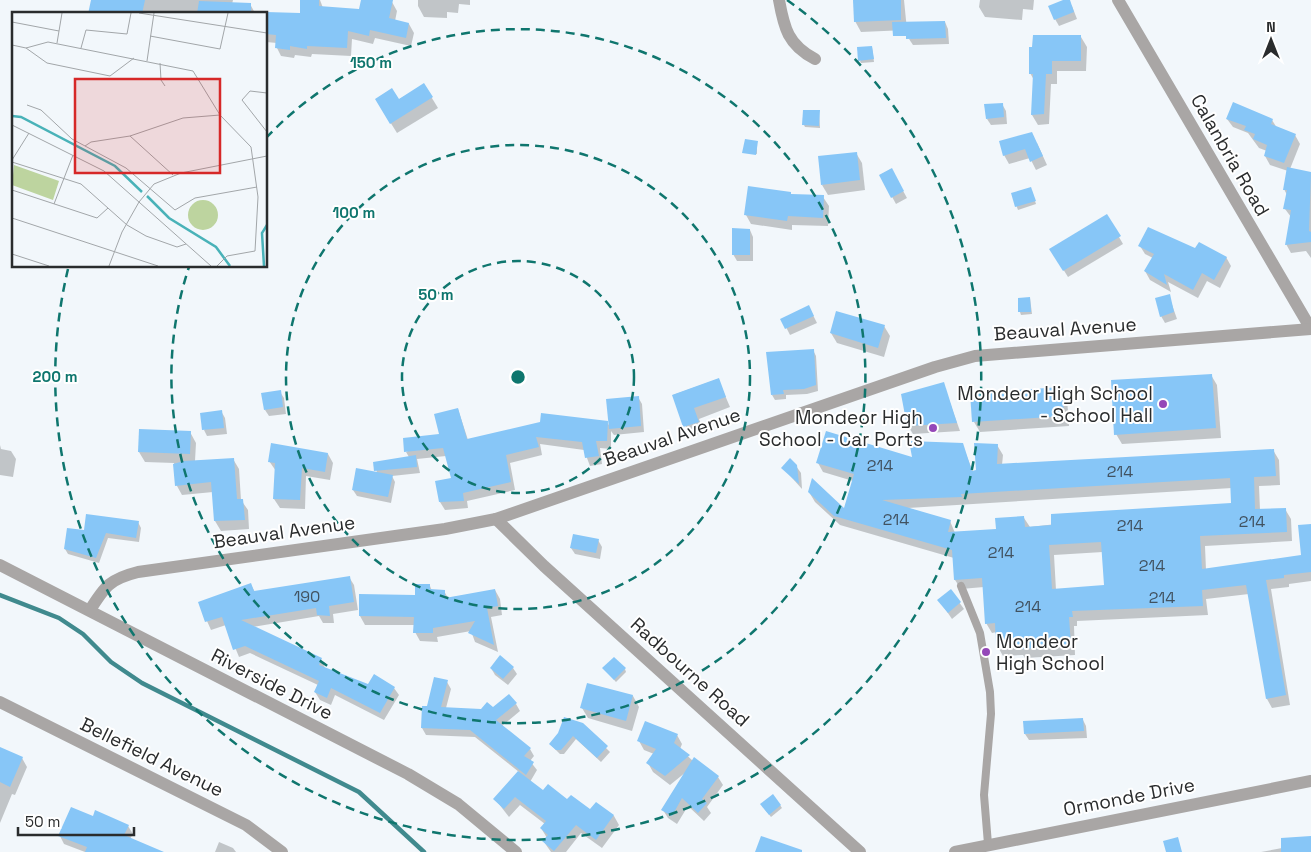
<svg xmlns="http://www.w3.org/2000/svg" width="1311" height="852" font-family="'Space Grotesk',sans-serif">
<rect width="100%" height="100%" fill="#f2f7fb"/>
<g fill="#0003" fill-rule="evenodd">
<polygon points="92,0 233,0 232,4 250,4 255,13 301,14 301,0 320,0 323,8 360,10 363,0 383,0 392,2 397,11 395,21 409,24 414,33 411,46 375,38 373,44 352,39 351,56 312,54 311,57 295,55 294,58 281,56 277,48 277,43 266,42 266,14 90,14"/>
<polygon points="418,0 470,0 470,5 459,4 458,13 447,12 447,18 424,17 418,6"/>
<polygon points="854,0 904,0 907,30 861,32 855,21"/>
<polygon points="980,0 1034,0 1033,10 1023,9 1022,20 985,17 979,7"/>
<polygon points="1066,0 1072,6 1077,19 1059,26 1055,19"/>
<polygon points="945,22 948,29 949,44 913,45 909,39"/>
<polygon points="1081,37 1087,47 1086,71 1057,71 1057,84 1051,84 1049,124 1038,125 1032,115 1034,80 1030,73"/>
<polygon points="872,47 874,62 861,63 860,61"/>
<polygon points="424,85 438,108 397,133 382,109"/>
<polygon points="1002,104 1006,111 1007,124 991,125 987,119"/>
<polygon points="819,112 820,128 805,127 804,125"/>
<polygon points="1227,119 1272,120 1277,128 1295,135 1300,144 1290,169 1311,173 1311,258 1306,251 1291,253 1286,244 1291,217 1285,209 1287,195 1284,189 1288,171 1270,165 1265,156 1267,151 1259,148 1248,133 1233,127"/>
<polygon points="757,142 757,154 744,152"/>
<polygon points="1037,143 1047,165 1036,170 1030,158 1009,164 1004,155"/>
<polygon points="856,153 862,163 865,190 828,195 822,185"/>
<polygon points="891,169 907,198 896,204 880,175"/>
<polygon points="1032,192 1036,204 1018,210 1012,194"/>
<polygon points="791,195 823,197 829,206 828,226 792,225 792,230 751,224 746,215"/>
<polygon points="1107,216 1123,244 1068,277 1051,250"/>
<polygon points="750,230 753,237 753,261 737,261 733,254"/>
<polygon points="1140,246 1226,257 1231,266 1220,288 1207,281 1198,298 1168,282 1171,292 1150,280 1145,271 1153,258 1145,254"/>
<polygon points="1169,296 1177,319 1165,323 1161,316"/>
<polygon points="1030,298 1032,314 1021,315 1020,312"/>
<polygon points="812,313 817,323 790,335 782,319"/>
<polygon points="884,326 890,336 884,357 837,343 831,333"/>
<polygon points="813,350 816,356 818,391 807,394 786,395 786,399 775,400 772,395"/>
<polygon points="1211,375 1217,385 1221,438 1122,444 1116,434"/>
<polygon points="718,379 730,407 699,419 704,432 690,437 673,395"/>
<polygon points="943,383 960,431 913,434 908,426"/>
<polygon points="1061,388 1067,398 1069,426 980,432 974,422"/>
<polygon points="280,392 284,398 286,414 269,416 265,410"/>
<polygon points="638,397 642,404 644,432 614,435 611,431 611,449 600,448 602,464 590,466 584,450 540,444 542,455 510,463 515,490 467,501 468,508 445,510 440,502 453,479 446,456 417,459 420,473 392,476 395,482 391,503 357,496 353,490 377,473 375,463 409,457 406,452 441,435 458,409 468,440 607,422 610,427"/>
<polygon points="221,411 225,418 227,434 207,436 204,430"/>
<polygon points="190,432 196,443 195,461 233,459 239,469 241,500 248,510 249,529 221,531 215,521 213,492 182,495 177,486 174,463 145,462 139,452"/>
<path d="M962 444 973 472H977L997 445 1003 455 1002 465 1273 450 1279 460 1280 485 1259 486 1260 510 1285 509 1291 519 1292 541 1205 546 1206 570 1303 556 1311 525V581L1289 584V587L1271 589 1290 705 1272 708 1267 699 1249 594 1206 599 1208 615 1077 621V626H1074L1075 655 1025 658 1023 655 1003 656 998 647 997 632 992 633 986 623 984 587 961 589 955 580 954 558 840 525 815 502 809 492 844 510 853 481 823 472 818 463 914 459ZM1232 488V504L1030 527 1024 518 997 530 955 533 950 521 908 508ZM1103 552 1106 587 1056 590 1054 555Z"/>
<polygon points="0,445 1,449 11,451 16,459 13,477 0,475"/>
<polygon points="328,454 333,463 330,480 306,476 305,509 280,508 274,499 276,471 269,461"/>
<polygon points="796,466 801,473 802,489 783,468"/>
<polygon points="138,522 141,528 139,542 108,538 99,563 68,554 65,549 85,532"/>
<polygon points="598,540 602,547 600,559 575,554 571,548"/>
<polygon points="349,577 354,585 358,610 333,614 334,623 323,623 319,616 252,627 321,659 325,668 368,686 394,688 399,695 384,720 335,695 331,705 320,700 315,692 318,685 250,653 239,657 226,625 211,630 199,603 251,585 255,592"/>
<polygon points="430,586 432,591 444,591 448,598 495,590 500,599 502,615 491,617 498,652 475,642 471,631 437,637 438,642 420,641 415,632 415,625 365,625 360,616 416,596"/>
<polygon points="951,591 964,609 952,619 943,606"/>
<polygon points="491,668 513,668 517,674 508,685 495,675"/>
<polygon points="625,669 626,672 616,682 606,671"/>
<polygon points="447,682 451,689 446,708 481,710 516,704 520,711 502,726 530,749 534,756 530,761 537,770 530,782 543,792 591,811 596,803 614,816 619,825 602,848 581,833 566,852 551,852 544,842 547,838 541,828 545,824 520,805 509,817 495,799 519,772 475,737 426,735 422,728 428,708"/>
<polygon points="588,684 633,696 639,707 632,731 588,718 582,708"/>
<polygon points="1083,720 1086,726 1087,738 1029,740 1025,734"/>
<polygon points="582,724 610,752 601,762 576,739 564,754 560,754 550,744"/>
<polygon points="677,735 682,744 680,749 693,761 718,777 723,785 707,807 711,813 704,821 688,806 677,824 668,818 663,810 686,772 670,785 653,772 648,763 654,754 644,750 639,741"/>
<polygon points="0,748 22,758 27,767 15,795 12,794 0,823"/>
<polygon points="780,805 782,808 771,817 763,807"/>
<polygon points="93,817 128,826 133,834 130,839 161,852 85,852 64,844 60,836"/>
<polygon points="1311,838 1311,852 1261,852 1282,848"/>
<polygon points="219,842 233,848 236,852 215,852"/>
</g>
<g fill="none" stroke-linecap="round" stroke-linejoin="round">
<polyline stroke="#408a8e" stroke-width="4.5" points="0,595 59,618 83,634 111,662 142,683 359,792 424,852"/>
</g>
<g fill="#87c6f7" fill-rule="evenodd">
<polygon points="91,0 145,0 142,14 88,14"/>
<polygon points="300,0 319,0 319,6 359,9 361,0 393,0 389,18 409,23 406,38 370,30 369,36 348,31 347,48 307,46 307,49 290,46 290,50 275,48 276,35 266,34 266,12 300,13"/>
<polygon points="853,0 901,0 901,20 854,22"/>
<polygon points="1063,0 1070,0 1074,12 1054,20 1048,6"/>
<polygon points="199,1 251,3 251,14 197,14"/>
<polygon points="945,21 946,38 906,39 906,36 893,36 892,22"/>
<polygon points="1033,35 1081,35 1081,61 1052,61 1052,74 1046,74 1044,114 1031,115 1033,74 1029,74 1029,47 1032,47"/>
<polygon points="872,46 874,59 858,61 857,47"/>
<polygon points="424,83 433,97 390,124 375,99 392,88 399,99"/>
<polygon points="1233,102 1273,119 1271,124 1296,134 1284,163 1264,156 1267,145 1253,139 1255,134 1244,130 1246,126 1226,119"/>
<polygon points="1003,103 1004,117 986,119 984,104"/>
<polygon points="803,110 820,110 819,126 802,125"/>
<polygon points="1032,132 1043,156 1030,162 1025,149 1003,156 999,141"/>
<polygon points="745,139 758,141 756,155 742,153"/>
<polygon points="857,152 860,180 821,185 818,156"/>
<polygon points="1287,167 1311,172 1309,231 1311,232 1311,242 1285,245 1291,210 1283,209 1287,190 1283,190"/>
<polygon points="892,168 904,191 891,198 879,175"/>
<polygon points="748,186 791,192 791,194 824,195 823,218 788,216 787,221 744,215"/>
<polygon points="1031,187 1036,201 1015,207 1011,193"/>
<polygon points="1107,214 1121,236 1063,271 1049,249"/>
<polygon points="1148,227 1195,248 1199,242 1227,257 1214,280 1202,273 1193,290 1164,274 1167,285 1144,271 1154,254 1138,246"/>
<polygon points="732,228 750,229 750,255 732,255"/>
<polygon points="1170,294 1174,312 1160,317 1155,298"/>
<polygon points="1030,297 1031,312 1018,312 1018,298"/>
<polygon points="809,305 814,316 785,329 780,319"/>
<polygon points="836,311 885,325 878,348 830,333"/>
<polygon points="814,349 816,385 804,389 783,390 784,394 771,395 766,352"/>
<polygon points="1212,374 1216,428 1114,435 1111,380"/>
<polygon points="719,378 726,397 694,408 699,422 683,427 672,395"/>
<polygon points="944,382 957,423 907,426 901,394"/>
<polygon points="1062,387 1064,416 972,422 970,393"/>
<polygon points="281,390 283,407 264,410 261,393"/>
<polygon points="639,396 641,426 609,429 606,399"/>
<polygon points="458,408 467,439 540,422 541,413 608,421 607,441 596,441 599,456 585,458 582,442 536,437 539,447 506,455 511,482 463,493 464,501 439,502 435,481 451,478 443,448 404,452 403,438 439,434 434,414"/>
<polygon points="222,410 224,428 202,430 200,413"/>
<polygon points="139,429 191,431 190,454 138,452"/>
<path d="M826 431 912 457 909 441 963 443 972 471 976 470 974 443 998 444 997 464 1274 449 1276 476 1254 477 1255 509 1286 508 1287 532 1200 536 1202 569 1301 555 1298 525 1311 524V572L1284 575V578L1266 580 1286 695 1266 699 1246 585 1202 590 1203 606 1072 611 1073 617H1069L1071 646 1018 649V646L996 647 995 623 985 624 982 578 954 580 952 550 834 516 808 492 812 478 844 508 854 474 816 463ZM1230 478 1231 503 1051 514V525L1025 527 1024 516 995 518 996 529 948 532 951 520 882 500 962 497 961 494ZM1101 542 1104 585 1052 589 1049 545Z"/>
<polygon points="271,443 328,453 325,472 302,468 300,500 273,499 275,463 268,462"/>
<polygon points="416,455 417,467 374,471 373,462"/>
<polygon points="234,458 237,499 243,499 245,520 214,521 211,482 175,486 173,464 184,461"/>
<polygon points="790,458 797,465 799,484 781,468"/>
<polygon points="356,468 393,475 388,497 352,490"/>
<polygon points="86,514 139,521 136,538 106,533 96,558 64,549 67,528 84,530"/>
<polygon points="573,534 599,539 596,553 570,548"/>
<polygon points="350,576 354,602 329,606 330,616 317,615 316,608 241,620 322,658 319,665 368,684 374,674 395,687 380,713 331,688 327,698 314,692 319,681 245,646 233,650 222,617 205,622 198,602 251,583 254,591"/>
<polygon points="415,584 430,584 430,589 445,590 445,598 495,589 498,606 487,608 494,645 468,633 475,621 433,628 433,633 413,633 414,617 359,616 359,594 415,595"/>
<polygon points="951,589 961,602 948,613 937,600"/>
<polygon points="500,655 514,667 503,679 490,668"/>
<polygon points="614,657 626,668 614,680 602,668"/>
<polygon points="434,677 448,680 441,707 481,709 487,702 493,707 509,694 517,703 496,720 531,748 524,756 534,762 526,775 470,730 421,728 422,706 427,706"/>
<polygon points="587,683 633,695 626,721 580,708"/>
<polygon points="564,717 583,723 608,746 597,758 573,736 561,750 556,750 549,744 558,733"/>
<polygon points="1083,718 1084,731 1024,734 1023,721"/>
<polygon points="645,721 678,734 674,743 690,755 665,776 646,763 656,749 637,741"/>
<polygon points="0,747 23,757 10,787 0,782"/>
<polygon points="694,757 719,776 702,799 707,803 698,813 682,798 672,816 661,810"/>
<polygon points="518,771 543,790 548,784 567,799 571,795 590,809 596,802 614,815 596,840 576,825 554,851 542,841 548,835 540,828 546,821 515,797 504,809 493,799"/>
<polygon points="773,794 781,805 769,815 760,804"/>
<polygon points="71,807 93,816 95,810 129,825 124,835 164,852 85,852 87,847 58,836"/>
<polygon points="761,836 802,850 802,852 755,852"/>
<polygon points="1311,836 1311,852 1281,852 1281,838"/>
<polygon points="1178,837 1182,852 1166,852 1163,841"/>
</g>
<g fill="none" stroke-linecap="round" stroke-linejoin="round">
<polyline stroke="#a9a6a5" stroke-width="8" points="961,586 980,633 990,692 991,714 984,795 988,844"/>
<g stroke="#a9a6a5" stroke-width="12">
<path d="M779 0C784 28 788 45 815 59"/>
<polyline points="1118,0 1311,329"/>
<polyline points="496,519 544,566 860,852"/>
<polyline points="0,565 408,774 458,804 516,852"/>
<path d="M90 610C105 586 110 579 138 572L445 529 496 519 935 367 975 356 1311 329"/>
<polyline points="0,702 246,825 282,852"/>
<polyline points="955,852 1311,781"/>
</g>
</g>
<g fill="none" stroke="#0f766e" stroke-width="2.5" stroke-dasharray="9 6">
<circle cx="518" cy="377" r="116"/>
<circle cx="518" cy="377" r="232"/>
<path d="M266 138A347 347 0 1 1 189 267"/>
<path d="M787 0A463 463 0 1 1 68 269"/>
</g>
<g fill="#9447b8" stroke="#fff" stroke-width="2">
<circle cx="1163" cy="404" r="5"/>
<circle cx="933" cy="428" r="5"/>
<circle cx="986" cy="652" r="5"/>
</g>
<g text-anchor="middle" dominant-baseline="central" stroke-width="4" stroke-linejoin="round" paint-order="stroke">
<g font-size="16" fill="#415260">
<text x="880" y="465">214</text>
<text x="1120" y="471">214</text>
<text x="896" y="519">214</text>
<text x="1252" y="521">214</text>
<text x="1130" y="525">214</text>
<text x="1001" y="552">214</text>
<text x="1152" y="565">214</text>
<text x="307" y="596">190</text>
<text x="1162" y="597">214</text>
<text x="1028" y="606">214</text>
</g>
<g font-size="19" fill="#2a2c2d" stroke="#fff">
<text transform="translate(1230 155) rotate(60)">Calanbria Road</text>
<text transform="translate(1065 329) rotate(-4)">Beauval Avenue</text>
<text transform="translate(672 437) rotate(-19)">Beauval Avenue</text>
<text transform="translate(284 532) rotate(-8)">Beauval Avenue</text>
<text transform="translate(690 672) rotate(42)">Radbourne Road</text>
<text transform="translate(272 684) rotate(27)">Riverside Drive</text>
<text transform="translate(152 757) rotate(26)">Bellefield Avenue</text>
<text transform="translate(1129 797) rotate(-11)">Ormonde Drive</text>
</g>
<g font-size="19" fill="#2a2c2d" stroke="#fff" text-anchor="end">
<text x="1153" y="393">Mondeor High School<tspan x="1153" dy="22">- School Hall</tspan></text>
<text x="923" y="417">Mondeor High<tspan x="923" dy="22">School - Car Ports</tspan></text>
<text x="996" y="641" text-anchor="start">Mondeor<tspan x="996" dy="22">High School</tspan></text>
</g>
</g>
<g transform="translate(12 12)">
<rect width="255" height="255" fill="#f2f7fb"/>
<path d="M2 153 47 169 41 188 0 173ZM176 203a15 15 0 1 1 30 0a15 15 0 1 1-30 0Z" fill="#bdd49f"/>
<path fill="none" stroke="#49b2b8" stroke-width="2.5" d="M0 104 9 105 103 154 130 180M135 184 157 206 204 235 218 254M252 254 250 221 255 213"/>
<path fill="none" stroke="#a2a6a9" stroke-width="1" d="M127 1 255 21M0 10 47 19M138 24 208 37 216 1M45 31 50 1M0 33 14 36 36 30 181 59 208 103 239 135 246 185 243 239 215 244 205 254M14 36 35 51 98 64 122 46M69 36 74 18 115 22 119 1M135 49 142 1M148 51 149 68 153 74M255 81 238 79 230 88 255 120M15 93 29 98 60 127 114 156 163 198 183 186 245 175M0 113 92 159 199 254M118 124 161 163M73 134 79 130 118 124 171 106 208 103M0 148 17 121M0 150 69 172 115 213 134 224 165 235 174 232M0 178 85 206 96 196M42 192 61 143M0 206 146 254M0 242 37 254M97 254 110 220 127 190 142 172 169 161 255 144"/>
<path fill="#d62828" fill-opacity="0.15" stroke="#d62828" stroke-width="2.5" d="M63 67H208V161H63Z"/>
<rect width="255" height="255" fill="none" stroke="#2a2c2d" stroke-width="2.5"/>
</g>
<circle cx="518" cy="377" r="8" fill="#0f766e" stroke="#fff" stroke-width="2.5"/>
<g font-size="15" text-anchor="middle" font-weight="bold" fill="#0f766e" stroke="#fff" stroke-width="4" stroke-linejoin="round" paint-order="stroke">
<text x="371" y="68">150 m</text>
<text x="354" y="218">100 m</text>
<text x="436" y="300">50 m</text>
<text x="55" y="382">200 m</text>
</g>
<g transform="translate(1271 40)" stroke="#ffffff" stroke-width="4" paint-order="stroke">
<path d="M0-4L9 19L0 12L-9 19Z" fill="#2a2c2d"/>
<text y="-8" font-size="14" font-weight="bold" text-anchor="middle" fill="#2a2c2d">N</text>
</g>
<path d="M18 827v8h116v-8" fill="none" stroke="#2a2c2d" stroke-width="2.5"/>
<text x="25" y="827" font-size="15" fill="#2a2c2d" stroke="#ffffff" stroke-width="4" paint-order="stroke">50 m</text>
</svg>
